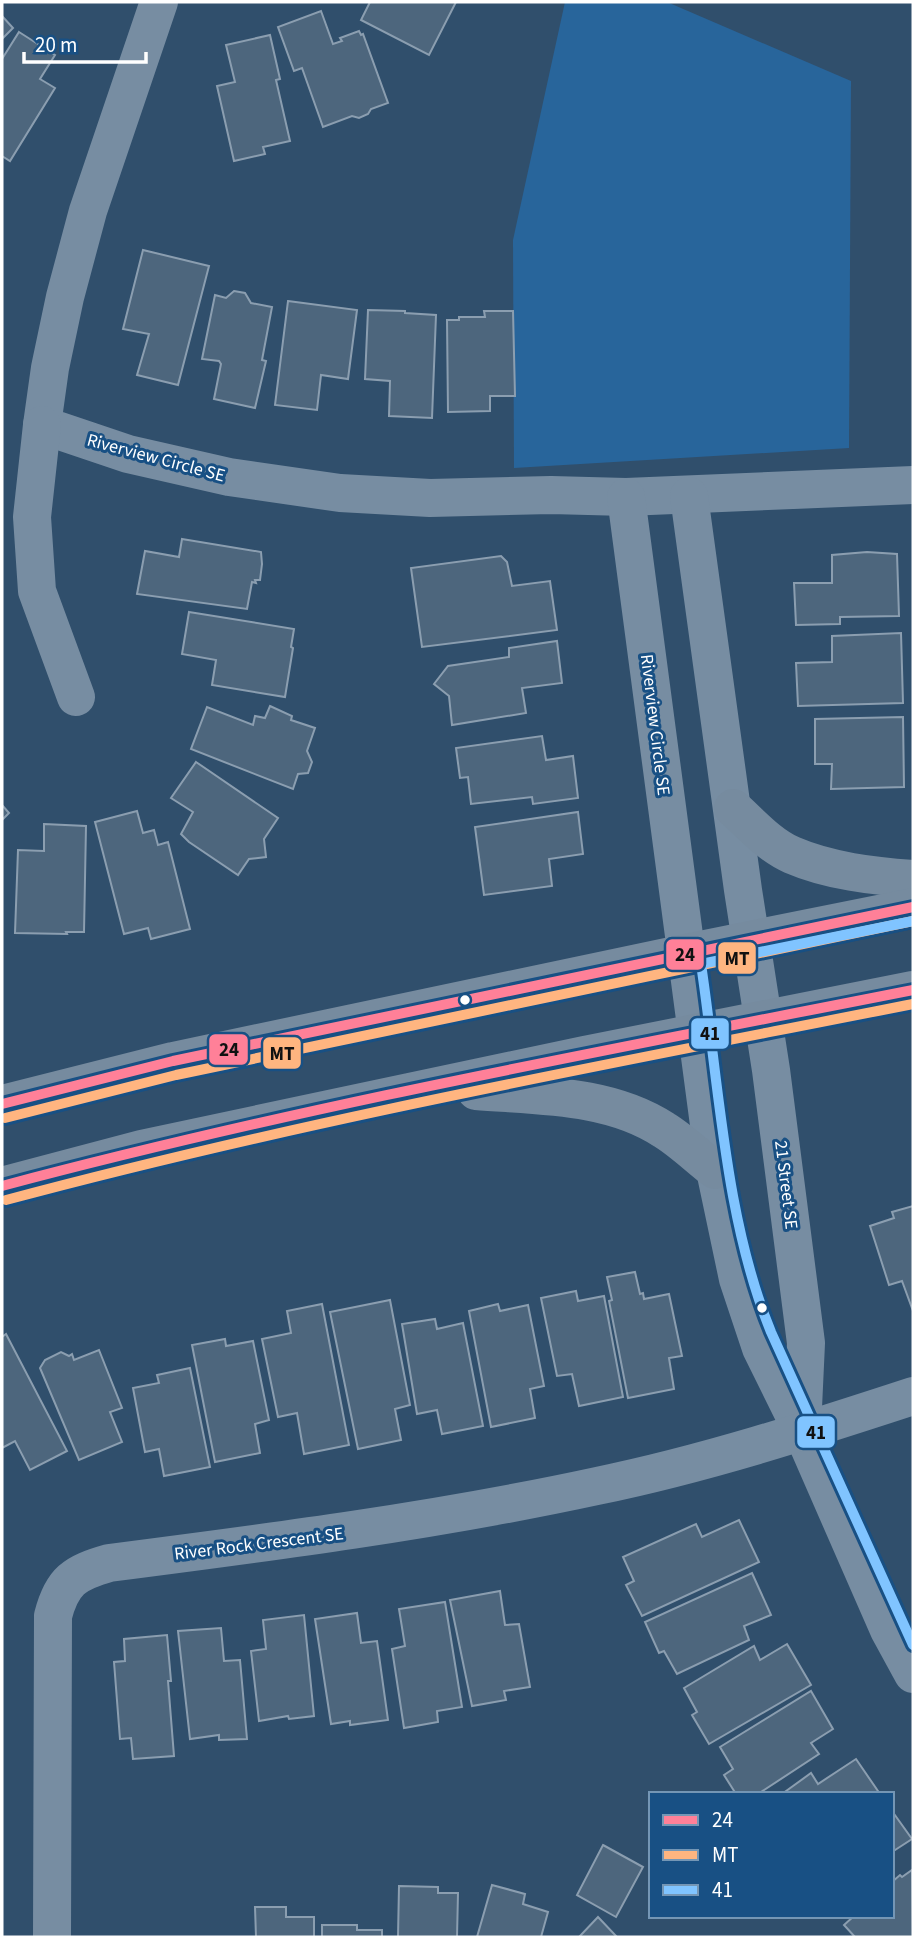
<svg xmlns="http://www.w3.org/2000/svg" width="915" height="1939" font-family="'Source Sans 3',sans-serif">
<rect width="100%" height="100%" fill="#304f6c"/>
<polygon fill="#28659b" points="565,2 667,2 851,81 849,448 514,468 513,240"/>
<g fill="#4d667d" stroke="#8b9eb0" stroke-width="2">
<polygon points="370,2 456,2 429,55 361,20"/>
<polygon points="321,11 333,44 342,41 340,38 359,31 361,35 363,34 388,103 371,109 368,114 359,118 352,116 323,127 302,68 294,71 278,27"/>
<polygon points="2,16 13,28 2,39"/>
<polygon points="19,32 55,55 40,79 55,88 10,161 2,156 2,59"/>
<polygon points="270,35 280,79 276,80 290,141 263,147 265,154 234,161 217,86 235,82 226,45"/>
<polygon points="143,250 209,266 178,385 137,375 149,334 123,329"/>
<polygon points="234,291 245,293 251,303 272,307 262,360 266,361 255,408 214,399 221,364 219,361 202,359 215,295 226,298"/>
<polygon points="288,301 357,310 348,379 321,375 317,410 275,405"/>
<polygon points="368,310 405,311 405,313 436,315 432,418 389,416 390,381 365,379"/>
<polygon points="484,311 513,311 515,396 490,396 490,411 448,412 447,320 459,320 459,317 485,317"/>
<polygon points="182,539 261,552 262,564 260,580 255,580 256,583 252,582 247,609 137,594 145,551 179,557"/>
<polygon points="867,552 897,554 899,616 840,617 840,624 796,625 794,583 832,583 832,555"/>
<polygon points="501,556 507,562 512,586 550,581 557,630 422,647 411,568"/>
<polygon points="189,612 294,629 291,647 293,648 285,697 212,685 216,660 182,654"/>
<polygon points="901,633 903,703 798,706 796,663 832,662 832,636"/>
<polygon points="557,641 562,683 522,688 526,713 452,725 449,696 434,684 448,666 509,657 509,648"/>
<polygon points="270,706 292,716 291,720 315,728 307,751 312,762 308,773 298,774 293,789 191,749 207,707 253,725 255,716 265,718"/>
<polygon points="903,717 904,787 831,789 832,764 815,764 815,719"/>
<polygon points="542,736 546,760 573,756 578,798 533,804 532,797 471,804 468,777 460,778 456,748"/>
<polygon points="196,762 278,818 264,839 266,857 249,859 238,875 189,842 181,834 193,812 171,798"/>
<polygon points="2,805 9,813 2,820"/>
<polygon points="137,811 143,833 154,830 158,845 168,842 190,929 151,939 148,928 124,934 95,822"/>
<polygon points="578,812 583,854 549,859 552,886 484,895 475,827"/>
<polygon points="44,824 86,826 84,932 66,932 67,934 15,933 18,850 44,851"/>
<polygon points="913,1206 913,1311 902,1281 889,1285 870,1226 894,1218 892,1212"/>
<polygon points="635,1272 640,1294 643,1293 644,1299 669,1294 682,1356 669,1358 674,1389 628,1398 609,1301 612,1300 607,1277"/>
<polygon points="576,1291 578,1301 604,1296 623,1397 579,1406 572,1374 557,1376 541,1298"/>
<polygon points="390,1300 410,1405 395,1409 401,1440 358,1449 330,1312"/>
<polygon points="322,1304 349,1445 304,1454 297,1413 278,1417 262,1339 291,1333 287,1311"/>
<polygon points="498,1304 500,1311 528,1305 544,1386 530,1389 535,1418 491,1427 469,1311"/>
<polygon points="435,1319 437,1329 463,1323 483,1426 442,1434 437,1410 417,1414 402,1324"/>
<polygon points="6,1334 67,1451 30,1470 15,1441 2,1448 2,1337"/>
<polygon points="225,1339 226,1346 253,1341 269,1420 255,1424 260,1453 215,1462 192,1345"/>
<polygon points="99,1350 122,1408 110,1412 122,1442 79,1460 40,1368 45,1360 61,1352 69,1356 72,1354 74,1360"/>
<polygon points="190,1368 210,1467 164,1476 159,1449 145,1452 133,1388 159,1383 157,1375"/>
<polygon points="739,1520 759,1562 642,1616 626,1585 634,1581 623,1557 696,1524 702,1537"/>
<polygon points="752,1573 771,1615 744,1626 749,1640 677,1674 664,1651 659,1653 645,1622"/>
<polygon points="500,1591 505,1625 519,1624 530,1687 504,1691 506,1700 472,1706 450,1600"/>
<polygon points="445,1602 462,1707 437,1711 438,1722 404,1728 392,1649 405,1646 399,1609"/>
<polygon points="357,1613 361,1643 377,1641 388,1720 350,1725 350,1721 331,1724 315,1619"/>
<polygon points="304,1615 314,1716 289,1719 288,1716 259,1721 251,1651 266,1649 263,1620"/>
<polygon points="221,1628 224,1661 240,1660 247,1739 219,1740 219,1735 190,1739 178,1631"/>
<polygon points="167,1635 171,1681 168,1681 174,1756 133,1759 131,1738 120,1739 114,1662 125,1661 124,1639"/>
<polygon points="787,1644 811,1685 709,1744 692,1715 697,1712 684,1688 754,1646 760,1660"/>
<polygon points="811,1691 833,1729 811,1743 819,1754 758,1794 736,1794 724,1775 733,1769 720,1747"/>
<polygon points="856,1759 880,1794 782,1794 811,1773 818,1784"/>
<polygon points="892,1811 912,1839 892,1852"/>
<polygon points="603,1845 643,1867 616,1917 577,1895"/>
<polygon points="912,1870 913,1937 855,1937 844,1925 854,1916 892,1916 892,1882 900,1875 902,1877"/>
<polygon points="492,1885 525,1894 523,1904 548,1912 541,1937 477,1937"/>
<polygon points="399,1886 438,1887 438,1893 458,1893 457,1937 398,1937"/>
<polygon points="255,1907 286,1907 286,1917 314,1917 314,1937 256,1937"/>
<polygon points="598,1917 617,1937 579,1937"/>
<polygon points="322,1925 357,1925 357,1930 382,1930 382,1937 322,1937"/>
</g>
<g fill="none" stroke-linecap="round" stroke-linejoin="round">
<g stroke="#778da2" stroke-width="38">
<polyline points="159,2 88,211 65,297 50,368 42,425 128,454 229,477 340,493 430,498 551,495 626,497 913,485"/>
<polyline points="42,425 32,517 37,591 76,697"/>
<polyline points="689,496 743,890 771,1070 806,1343 802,1429"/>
<polyline points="626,497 715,1170 738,1279 761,1348 802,1431 889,1630 913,1674"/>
<path d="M52 1937 53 1616C62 1581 74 1573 109 1563 272 1542 435 1521 597 1486 704 1464 809 1430 913 1396"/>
</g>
<g stroke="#768b9f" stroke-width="38">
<path d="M733 808C751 824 769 845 792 855 829 871 873 876 913 879"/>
<path d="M476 1091C538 1096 609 1094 664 1130 682 1141 698 1157 715 1170"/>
<polyline points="2,1104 173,1061 685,953 913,907"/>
<polyline points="2,1186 141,1149 584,1055 913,990"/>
</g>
<defs>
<g id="bus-1">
<polyline points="2,1104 173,1061 913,907"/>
<path d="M2 1186C302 1106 609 1050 913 990"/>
</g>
<g id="bus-2">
<polyline points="5,1118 176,1075 913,921"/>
<path d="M6 1200C304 1120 610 1064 913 1004"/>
</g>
<path id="bus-3" d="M913 921 701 964C719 1084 725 1220 771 1332L913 1645"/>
</defs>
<use href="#bus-1" stroke="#185084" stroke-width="16"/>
<use href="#bus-2" stroke="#185084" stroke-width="16"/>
<use href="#bus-3" stroke="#185084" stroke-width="16"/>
<use href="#bus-1" stroke="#ff8098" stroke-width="10"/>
<use href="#bus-2" stroke="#ffb580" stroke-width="10"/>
<use href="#bus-3" stroke="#80c4ff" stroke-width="10"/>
</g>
<g fill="#fff" stroke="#185084" stroke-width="2.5">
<circle cx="465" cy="1000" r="6"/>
<circle cx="762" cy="1308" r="6"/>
</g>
<g text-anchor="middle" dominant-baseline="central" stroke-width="6" stroke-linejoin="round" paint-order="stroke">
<g font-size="18" fill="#fff" stroke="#185084">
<text transform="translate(156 458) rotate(15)">Riverview Circle SE</text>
<text transform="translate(655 725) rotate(83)">Riverview Circle SE</text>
<text transform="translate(786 1185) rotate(83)">21 Street SE</text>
<text transform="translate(259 1544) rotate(-7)">River Rock Crescent SE</text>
</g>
</g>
<g stroke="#185084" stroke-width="2.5">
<rect x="665" y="938" width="40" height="33" rx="7" fill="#ff8098"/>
<rect x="717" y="941" width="40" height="34" rx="7" fill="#ffb580"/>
<rect x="690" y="1017" width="40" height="33" rx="7" fill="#80c4ff"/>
<rect x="208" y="1033" width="41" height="33" rx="7" fill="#ff8098"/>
<rect x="262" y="1036" width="40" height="34" rx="7" fill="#ffb580"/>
<rect x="796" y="1415" width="40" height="34" rx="7" fill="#80c4ff"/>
</g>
<g font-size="19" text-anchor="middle" font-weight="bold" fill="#111">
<text x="685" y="961">24</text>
<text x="737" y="965">MT</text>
<text x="710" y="1040">41</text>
<text x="229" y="1056">24</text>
<text x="282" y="1060">MT</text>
<text x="816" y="1439">41</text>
</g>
<rect width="915" height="1939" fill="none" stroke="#ffffff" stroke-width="7"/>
<rect x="649" y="1792" width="245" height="126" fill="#185084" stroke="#7496b5" stroke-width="2"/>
<rect x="663" y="1815" width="35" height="10" fill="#ff8098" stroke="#7496b5" stroke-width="2"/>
<text x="712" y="1827" font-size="21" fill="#ffffff">24</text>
<rect x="663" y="1850" width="35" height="10" fill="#ffb580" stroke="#7496b5" stroke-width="2"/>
<text x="712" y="1862" font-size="21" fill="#ffffff">MT</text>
<rect x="663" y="1885" width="35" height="10" fill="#80c4ff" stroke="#7496b5" stroke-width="2"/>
<text x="712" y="1897" font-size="21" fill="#ffffff">41</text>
<path d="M24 52v10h122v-10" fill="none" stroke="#ffffff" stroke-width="3.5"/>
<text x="35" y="52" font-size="21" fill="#ffffff" stroke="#185084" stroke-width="5" paint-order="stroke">20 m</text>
</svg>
